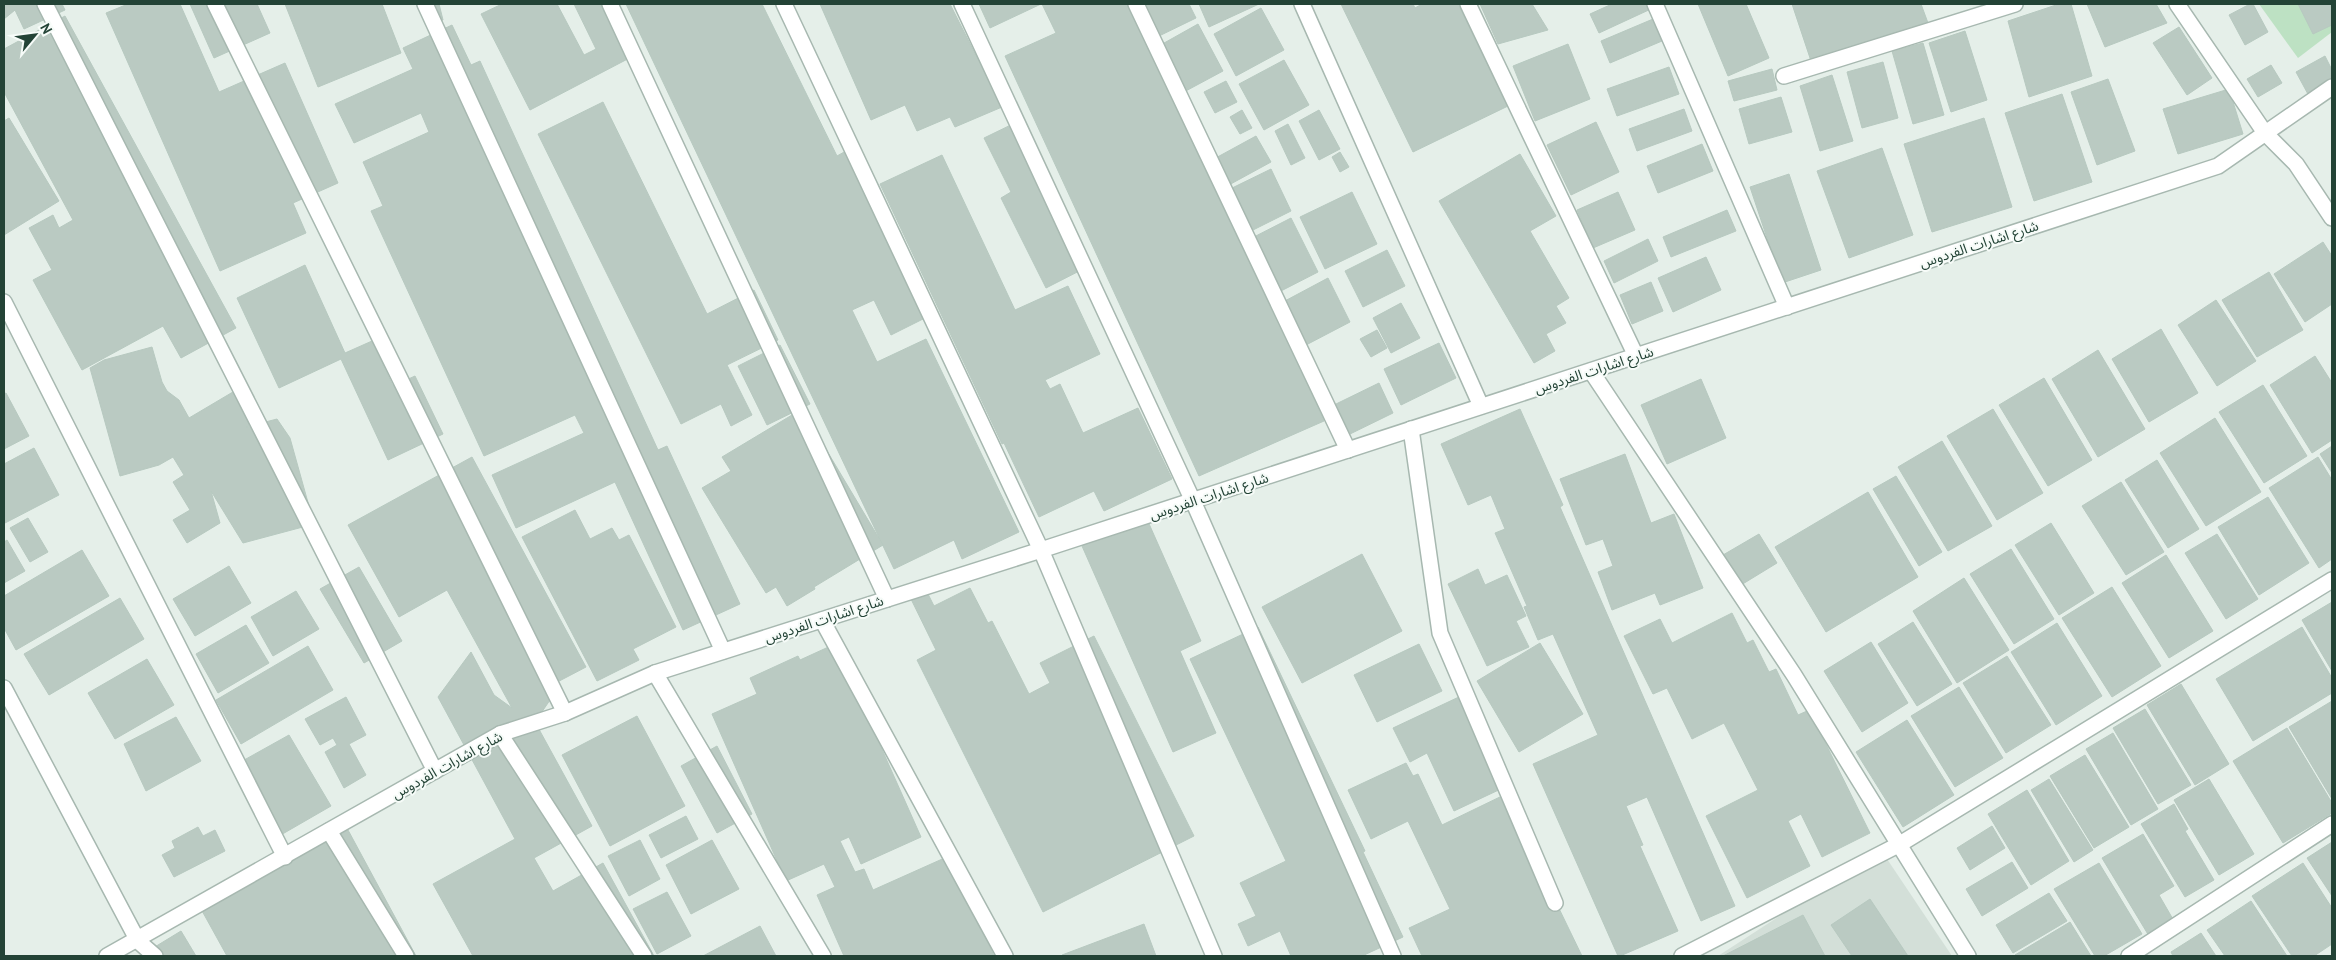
<svg xmlns="http://www.w3.org/2000/svg" width="2336" height="960" font-family="'PT Sans','Noto Sans Arabic',sans-serif">
<rect width="100%" height="100%" fill="#e5efe9"/>
<polygon fill="#d3dfd8" points="1881,850 1952,956 1718,956"/>
<polygon fill="#bde1c3" points="2259,4 2332,4 2332,32 2298,58"/>
<g fill="#bacac2" stroke="#b7c9c0">
<polygon points="4,4 62,4 65,10 24,29 15,10 4,19"/>
<polygon points="128,4 180,4 219,92 285,63 338,183 293,203 306,233 220,271 106,13"/>
<polygon points="190,4 257,4 270,33 214,58"/>
<polygon points="285,4 382,4 401,53 318,87"/>
<polygon points="420,4 439,4 443,20 426,24"/>
<polygon points="502,4 557,4 584,55 596,49 574,4 617,4 641,52 530,110 481,14"/>
<polygon points="626,4 762,4 837,156 846,151 925,318 891,335 874,300 852,310 877,362 926,339 1019,532 962,559 954,540 894,569"/>
<polygon points="820,4 950,4 1002,107 955,127 950,117 917,131 905,105 871,120"/>
<polygon points="979,4 1041,4 990,28"/>
<polygon points="1042,4 1128,4 1224,209 1271,302 1324,421 1199,476 1005,56 1056,33"/>
<polygon points="1143,4 1189,4 1196,18 1159,36"/>
<polygon points="1199,4 1259,4 1209,27"/>
<polygon points="1341,4 1413,4 1415,8 1422,4 1458,4 1508,106 1413,152"/>
<polygon points="1480,4 1532,4 1548,30 1498,44"/>
<polygon points="1612,4 1651,4 1653,8 1599,33 1590,14"/>
<polygon points="1698,4 1746,4 1769,58 1728,76"/>
<polygon points="1792,4 1921,4 1928,23 1811,61"/>
<polygon points="2059,4 2071,4 2092,76 2029,97 2008,21"/>
<polygon points="2087,4 2156,4 2167,23 2105,47"/>
<polygon points="2250,4 2253,4 2268,32 2245,45 2229,15"/>
<polygon points="2298,4 2330,4 2332,9 2332,25 2313,34"/>
<polygon points="1261,8 1284,50 1236,76 1214,34"/>
<polygon points="65,16 236,328 181,358 163,326 82,370 33,280 52,270 29,228 53,215 59,228 73,220 4,92 4,49"/>
<polygon points="1653,19 1662,41 1610,63 1601,41"/>
<polygon points="1198,24 1223,71 1182,93 1157,47"/>
<polygon points="452,25 471,65 480,61 658,450 667,446 740,604 683,630 615,482 516,528 492,475 584,433 575,415 484,456 371,211 383,206 363,162 429,132 421,113 354,143 335,104 413,69 403,48"/>
<polygon points="2179,27 2212,78 2187,95 2153,43"/>
<polygon points="1965,31 1987,100 1951,112 1929,43"/>
<polygon points="1923,43 1944,115 1913,124 1892,51"/>
<polygon points="1568,44 1590,99 1535,121 1513,66"/>
<polygon points="2325,56 2332,70 2332,83 2309,96 2296,72"/>
<polygon points="1284,60 1309,105 1264,130 1239,84"/>
<polygon points="1883,62 1898,118 1862,128 1847,72"/>
<polygon points="2271,65 2282,83 2258,97 2247,79"/>
<polygon points="1669,67 1679,94 1617,116 1607,89"/>
<polygon points="1772,69 1777,90 1734,101 1728,81"/>
<polygon points="1832,75 1853,141 1820,151 1800,86"/>
<polygon points="2108,79 2135,151 2097,165 2071,92"/>
<polygon points="1226,81 1237,102 1215,113 1204,92"/>
<polygon points="2229,89 2243,134 2178,154 2163,109"/>
<polygon points="2062,94 2092,182 2034,201 2005,113"/>
<polygon points="1781,97 1792,132 1749,144 1739,109"/>
<polygon points="603,102 707,314 754,290 778,340 727,365 752,415 731,426 721,404 681,424 538,134"/>
<polygon points="1684,109 1692,131 1637,151 1629,129"/>
<polygon points="1242,110 1252,128 1240,134 1230,117"/>
<polygon points="1319,110 1340,149 1319,160 1299,121"/>
<polygon points="9,118 59,201 4,235 4,121"/>
<polygon points="1984,118 2012,207 1932,232 1904,144"/>
<polygon points="1019,121 1091,265 1046,288 1001,198 1011,192 984,138"/>
<polygon points="1596,122 1619,172 1571,195 1547,145"/>
<polygon points="1288,124 1305,158 1291,165 1275,131"/>
<polygon points="1256,136 1271,162 1227,186 1212,160"/>
<polygon points="1702,144 1713,171 1658,193 1647,166"/>
<polygon points="1882,148 1913,235 1849,258 1817,171"/>
<polygon points="1340,152 1349,167 1340,172 1332,157"/>
<polygon points="1520,154 1556,216 1530,231 1569,298 1556,306 1566,323 1546,334 1555,351 1534,363 1439,201"/>
<polygon points="942,155 1015,310 1068,286 1100,354 1045,380 1050,389 1060,384 1083,433 1138,408 1172,479 1104,511 1094,491 1039,517 1004,443 1002,444 880,184"/>
<polygon points="1271,169 1291,211 1249,232 1228,190"/>
<polygon points="1789,174 1821,270 1782,283 1750,187"/>
<polygon points="1352,192 1377,244 1325,269 1300,217"/>
<polygon points="1618,192 1635,230 1593,248 1577,210"/>
<polygon points="1727,210 1736,231 1671,257 1663,237"/>
<polygon points="1291,218 1318,272 1277,293 1250,239"/>
<polygon points="1648,239 1658,261 1614,283 1604,261"/>
<polygon points="2323,242 2332,256 2332,304 2305,322 2274,274"/>
<polygon points="1387,250 1405,286 1363,307 1345,271"/>
<polygon points="1706,257 1721,290 1673,312 1658,278"/>
<polygon points="305,265 345,353 372,341 393,386 415,376 443,434 388,460 341,359 279,388 237,298"/>
<polygon points="2269,272 2303,330 2257,357 2222,300"/>
<polygon points="1328,278 1350,322 1306,345 1283,302"/>
<polygon points="1651,282 1663,311 1632,324 1620,295"/>
<polygon points="2216,300 2256,361 2217,386 2178,325"/>
<polygon points="1401,303 1420,338 1391,353 1373,318"/>
<polygon points="2161,329 2198,393 2149,422 2112,359"/>
<polygon points="1377,330 1387,348 1371,357 1360,339"/>
<polygon points="1439,343 1456,378 1401,405 1384,369"/>
<polygon points="780,345 810,404 767,425 738,366"/>
<polygon points="152,347 162,382 167,391 179,400 189,418 243,386 262,417 246,427 277,419 290,438 314,524 243,543 211,491 220,523 187,543 173,520 190,510 173,482 184,475 173,457 159,465 120,476 90,368 104,360"/>
<polygon points="2098,350 2145,429 2098,457 2052,379"/>
<polygon points="2315,356 2332,383 2332,440 2312,453 2270,385"/>
<polygon points="2044,378 2092,460 2048,486 1999,405"/>
<polygon points="1701,379 1726,438 1667,464 1641,405"/>
<polygon points="1379,383 1393,413 1350,434 1336,404"/>
<polygon points="2263,385 2307,456 2264,483 2219,412"/>
<polygon points="6,393 29,436 4,449 4,394"/>
<polygon points="802,409 883,545 814,587 815,589 787,606 776,587 766,593 702,488 731,471 722,457"/>
<polygon points="1520,409 1563,505 1560,507 1735,906 1701,921 1647,797 1626,806 1643,845 1640,846 1678,931 1620,956 1618,956 1533,764 1598,735 1553,634 1538,640 1524,607 1527,606 1495,533 1505,529 1491,495 1468,505 1441,444"/>
<polygon points="1993,409 2043,493 1997,520 1947,436"/>
<polygon points="2215,418 2261,492 2206,526 2160,453"/>
<polygon points="1942,441 1992,526 1948,551 1898,467"/>
<polygon points="2332,446 2332,473 2320,454"/>
<polygon points="34,448 59,495 5,523 4,464"/>
<polygon points="1625,454 1651,523 1674,514 1703,588 1660,605 1655,593 1612,610 1598,572 1613,566 1603,539 1586,545 1560,479"/>
<polygon points="472,457 586,667 544,689 550,700 535,722 592,826 534,858 553,891 603,863 654,956 473,956 433,884 515,839 438,697 471,652 494,695 512,708 447,590 399,617 348,525"/>
<polygon points="2318,457 2332,480 2332,559 2319,568 2269,488"/>
<polygon points="2157,460 2199,529 2168,548 2125,480"/>
<polygon points="1896,476 1942,552 1919,566 1873,489"/>
<polygon points="2121,482 2164,552 2126,575 2082,506"/>
<polygon points="1868,492 1918,577 1826,632 1775,547"/>
<polygon points="2268,497 2309,563 2259,595 2218,527"/>
<polygon points="575,510 590,539 612,528 619,540 629,535 676,627 633,649 639,660 597,681 522,537"/>
<polygon points="1146,517 1201,641 1180,651 1216,733 1173,752 1082,546"/>
<polygon points="28,518 48,552 30,562 10,528"/>
<polygon points="2051,523 2094,593 2059,615 2015,545"/>
<polygon points="1759,534 1777,563 1741,585 1723,555"/>
<polygon points="2217,534 2258,599 2226,619 2185,553"/>
<polygon points="7,540 25,571 4,583 4,542"/>
<polygon points="2011,549 2054,619 2014,644 1970,574"/>
<polygon points="82,550 109,596 16,650 4,628 4,596"/>
<polygon points="1362,554 1402,631 1302,683 1262,607"/>
<polygon points="2166,555 2213,631 2169,658 2122,583"/>
<polygon points="229,566 251,603 195,636 173,599"/>
<polygon points="359,567 402,641 364,663 320,589"/>
<polygon points="1478,569 1485,585 1507,575 1526,616 1516,621 1529,647 1487,666 1448,584"/>
<polygon points="1964,578 2009,650 1957,683 1913,611"/>
<polygon points="2112,587 2161,666 2112,697 2062,618"/>
<polygon points="970,588 988,623 992,621 1029,694 1050,683 1040,663 1094,636 1194,836 1043,912 917,660 936,650 910,597 926,590 934,606"/>
<polygon points="296,591 319,629 273,656 251,617"/>
<polygon points="120,598 144,639 49,695 24,654"/>
<polygon points="2332,602 2332,671 2302,620"/>
<polygon points="1732,613 1747,643 1753,640 1769,672 1776,669 1798,715 1807,711 1813,723 1815,722 1870,833 1822,857 1801,814 1788,821 1810,866 1747,898 1706,816 1758,790 1724,723 1692,739 1667,688 1653,694 1624,636 1660,619 1672,643"/>
<polygon points="1913,622 1952,684 1917,706 1878,644"/>
<polygon points="2057,623 2102,696 2056,725 2011,652"/>
<polygon points="246,625 269,663 218,693 196,654"/>
<polygon points="1258,627 1365,851 1363,852 1403,937 1362,956 1291,956 1280,931 1248,946 1238,924 1256,916 1240,883 1286,861 1190,659"/>
<polygon points="2302,627 2332,678 2332,693 2253,741 2216,679"/>
<polygon points="1871,642 1908,703 1862,732 1824,671"/>
<polygon points="1540,643 1583,714 1519,752 1477,681"/>
<polygon points="835,644 921,837 861,864 849,837 840,841 855,872 864,869 873,890 949,856 994,956 844,956 817,895 835,887 824,864 786,881 712,714 757,694 750,678 798,656 800,660"/>
<polygon points="1419,644 1442,691 1377,722 1354,675"/>
<polygon points="308,646 333,690 241,744 216,700"/>
<polygon points="2007,656 2051,725 2006,753 1963,683"/>
<polygon points="147,659 174,705 115,739 88,693"/>
<polygon points="2181,684 2229,764 2195,785 2147,705"/>
<polygon points="1959,687 2003,758 1955,787 1911,716"/>
<polygon points="1461,696 1505,787 1454,811 1427,753 1410,762 1393,728"/>
<polygon points="346,697 366,735 349,744 366,775 344,788 325,752 337,745 333,738 320,745 305,719"/>
<polygon points="2332,701 2332,799 2289,727"/>
<polygon points="2145,709 2191,785 2158,804 2113,728"/>
<polygon points="637,716 685,806 610,846 562,755"/>
<polygon points="176,717 201,761 146,791 124,744"/>
<polygon points="1907,720 1954,795 1903,827 1856,752"/>
<polygon points="2287,728 2332,803 2332,813 2283,843 2233,761"/>
<polygon points="2113,733 2158,809 2131,825 2086,749"/>
<polygon points="289,735 331,806 279,836 237,764"/>
<polygon points="717,746 752,814 717,833 681,766"/>
<polygon points="2085,755 2129,827 2094,848 2050,776"/>
<polygon points="1406,763 1413,776 1418,774 1442,825 1504,795 1582,956 1422,956 1409,928 1450,909 1408,821 1371,839 1348,790"/>
<polygon points="2049,779 2093,850 2074,862 2031,790"/>
<polygon points="2209,779 2254,854 2219,875 2174,800"/>
<polygon points="2027,790 2069,861 2031,885 1988,814"/>
<polygon points="2174,804 2188,829 2185,831 2214,880 2185,897 2141,824"/>
<polygon points="686,816 698,839 661,858 649,835"/>
<polygon points="1992,826 2005,848 1970,870 1957,848"/>
<polygon points="198,827 203,836 215,830 225,851 174,877 162,855 175,848 172,841"/>
<polygon points="348,830 416,956 227,956 201,909"/>
<polygon points="2143,834 2174,886 2159,895 2174,921 2149,936 2102,858"/>
<polygon points="640,840 660,879 629,896 608,856"/>
<polygon points="712,840 739,889 691,914 666,865"/>
<polygon points="2332,842 2332,896 2307,858"/>
<polygon points="2012,862 2028,888 1982,916 1966,889"/>
<polygon points="2099,863 2142,934 2104,956 2095,956 2054,889"/>
<polygon points="2303,863 2332,908 2332,944 2314,956 2292,956 2252,896"/>
<polygon points="667,892 691,936 657,954 633,909"/>
<polygon points="2049,893 2067,921 2013,953 1996,925"/>
<polygon points="1870,899 1908,956 1852,956 1831,925"/>
<polygon points="2251,901 2287,956 2225,956 2207,930"/>
<polygon points="1803,915 1825,956 1723,956"/>
<polygon points="2070,922 2091,956 2015,955"/>
<polygon points="1144,924 1156,956 1063,956 1062,955"/>
<polygon points="760,926 776,956 703,956"/>
<polygon points="181,931 196,956 140,956"/>
<polygon points="2201,933 2216,956 2173,956 2171,952"/>
</g>
<g fill="none" stroke-linecap="round" stroke-linejoin="round">
<defs>
<g id="street">
<polyline points="45,4 435,771"/>
<polyline points="215,4 565,713"/>
<polyline points="425,4 723,651"/>
<polyline points="610,4 887,599"/>
<polyline points="784,4 1041,550 1214,956"/>
<polyline points="962,4 1193,501 1393,956"/>
<polyline points="1136,4 1348,450"/>
<polyline points="1302,4 1481,406"/>
<polyline points="1468,4 1636,356"/>
<polyline points="1655,4 1787,307"/>
<polyline points="2177,4 2265,133 2296,164 2332,218"/>
<polyline points="1784,76 2015,4"/>
<polyline points="4,302 285,857"/>
<polyline points="1591,371 1794,675 1968,956"/>
<polyline points="1411,429 1440,633 1555,903"/>
<polyline points="822,620 1005,956"/>
<polyline points="655,673 823,956"/>
<polyline points="4,688 138,941 155,956"/>
<polyline points="500,734 644,956"/>
<polyline points="329,831 406,956"/>
<polyline points="107,956 500,734 565,713 655,673 1041,550 2218,166 2332,87"/>
<polyline points="1682,956 1900,844 2332,580"/>
<polyline points="2129,956 2332,824"/>
</g>
</defs>
<use href="#street" stroke="#a7b8b0" stroke-width="18"/>
<use href="#street" stroke="#fff" stroke-width="15"/>
</g>
<g text-anchor="middle" dominant-baseline="central" stroke-width="4" stroke-linejoin="round" paint-order="stroke">
<g font-size="14" fill="#234336" stroke="#f6fbf8">
<text transform="translate(1979 244) rotate(-18)">شارع اشارات الفردوس</text>
<text transform="translate(1594 370) rotate(-18)">شارع اشارات الفردوس</text>
<text transform="translate(1209 496) rotate(-18)">شارع اشارات الفردوس</text>
<text transform="translate(824 619) rotate(-18)">شارع اشارات الفردوس</text>
<text transform="translate(447 765) rotate(-29)">شارع اشارات الفردوس</text>
</g>
</g>
<rect width="2336" height="960" fill="none" stroke="#234336" stroke-width="10"/>
<g transform="translate(35 35) rotate(61)" stroke="#f6fbf8" stroke-width="4" paint-order="stroke">
<path d="M0-4L9 19L0 12L-9 19Z" fill="#234336"/>
<text y="-8" font-size="14" font-weight="bold" text-anchor="middle" fill="#234336">N</text>
</g>
</svg>
